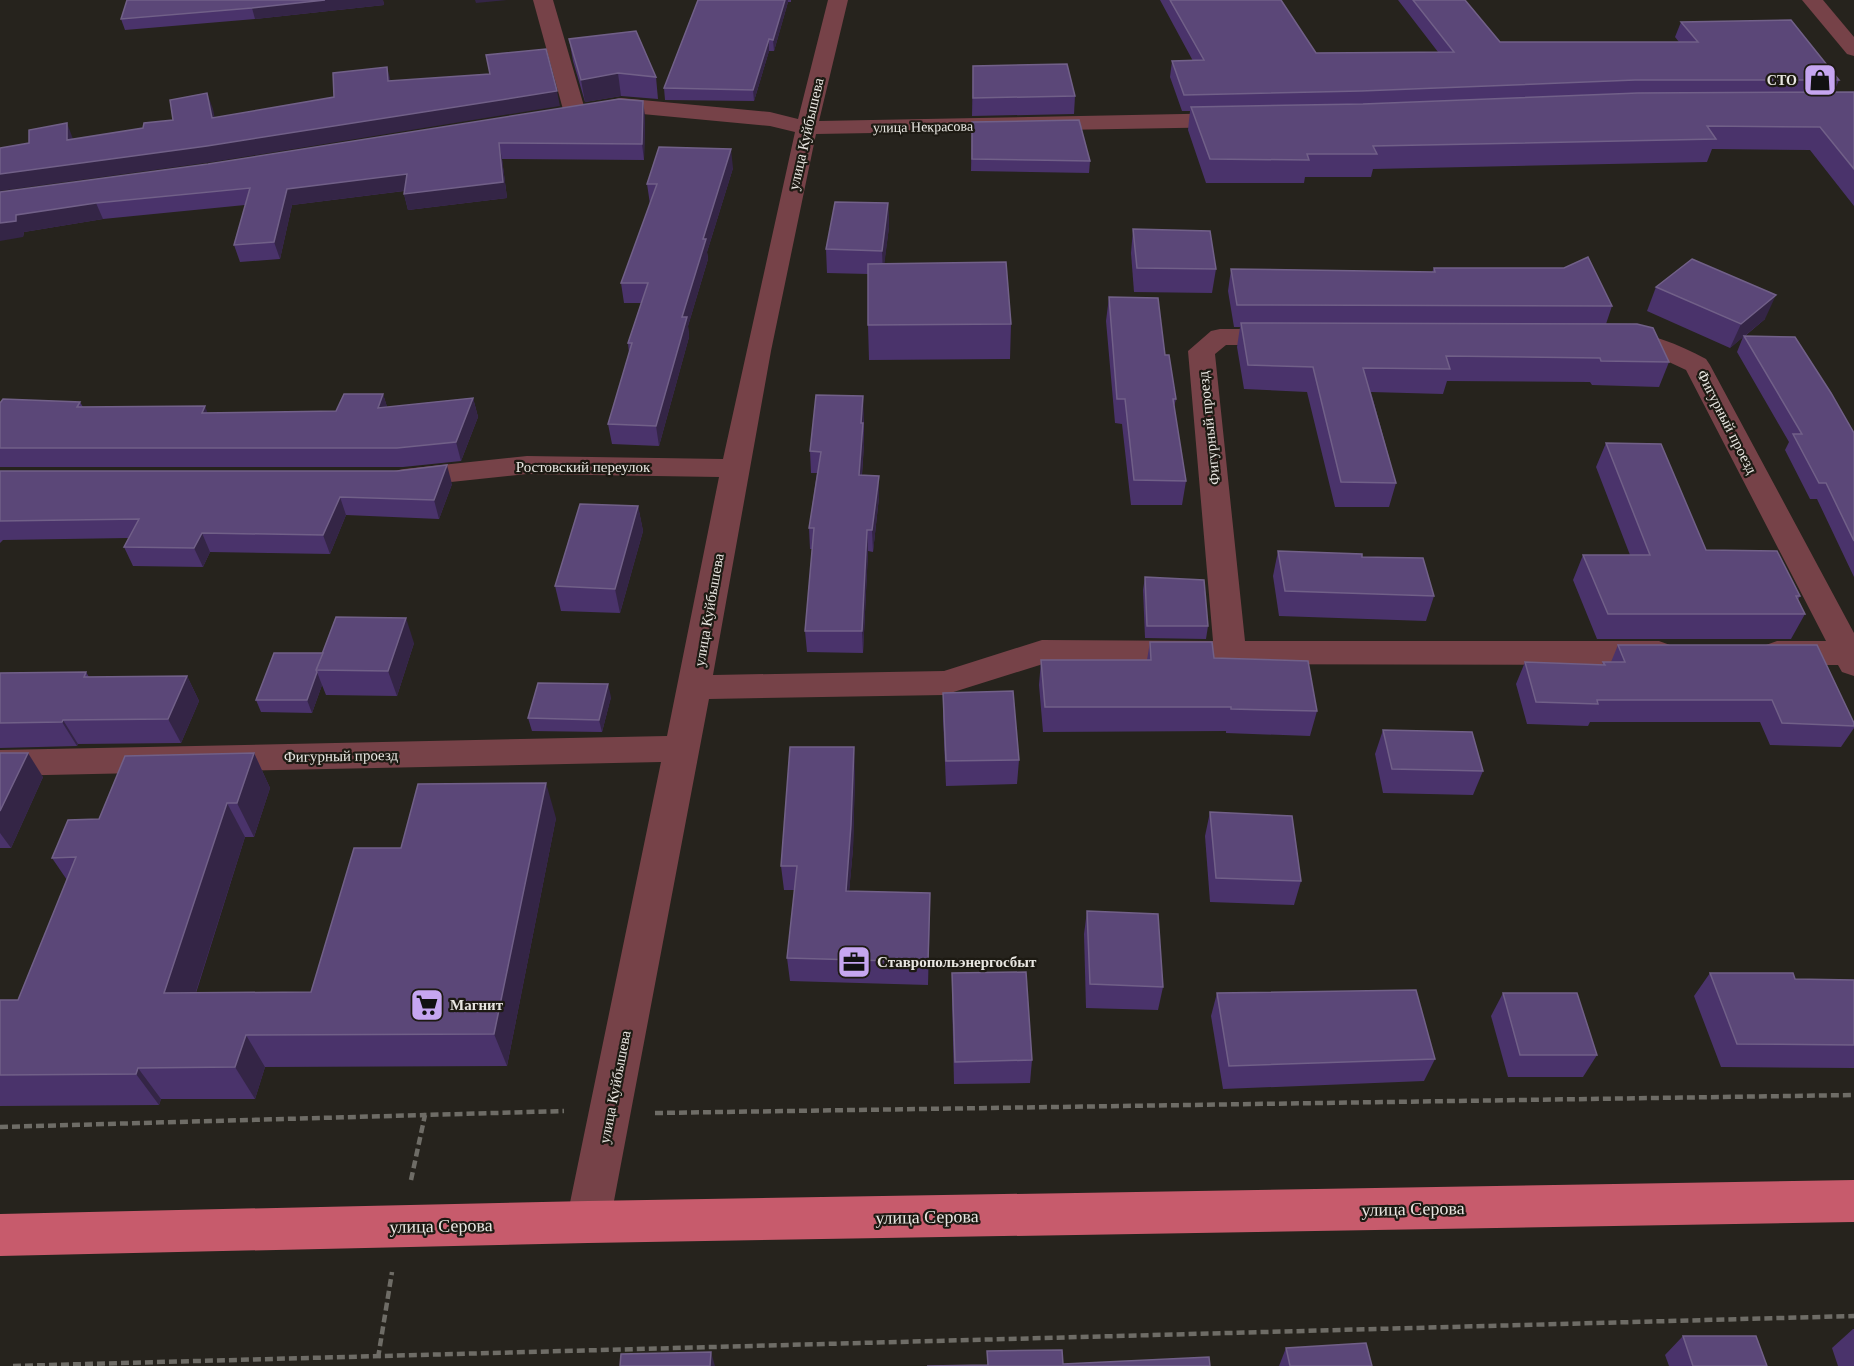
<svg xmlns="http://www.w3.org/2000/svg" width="1854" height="1366" font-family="Georgia,serif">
<rect width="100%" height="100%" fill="#26231d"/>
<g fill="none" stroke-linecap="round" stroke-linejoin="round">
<g stroke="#6e6c66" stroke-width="4.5" stroke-dasharray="8 4" stroke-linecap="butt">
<polyline points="655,1113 1854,1095"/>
<polyline points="0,1127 425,1115"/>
<polyline points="411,1180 425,1115 564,1111"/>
<polyline points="378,1358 392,1272"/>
<polyline points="13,1366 1854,1316"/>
</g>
<g fill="#764248" fill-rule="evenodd">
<polygon points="533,0 553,0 586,113 583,118 575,120 567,118 564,113"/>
<polygon points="828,0 848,0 819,121 1234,113 1242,115 1245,120 1242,125 1234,127 816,134 771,351 713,675 944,671 1042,640 1213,641 1188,351 1211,331 1220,329 1283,329 1292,331 1296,337 1292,343 1283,345 1226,345 1215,354 1245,641 1659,641 1670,645 1675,653 1670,661 1659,665 1043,664 944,695 709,699 610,1222 603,1237 588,1243 573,1237 566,1222 661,762 0,776 0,750 667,736 719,477 527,474 404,487 394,485 389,478 394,471 404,469 527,456 723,459 795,132 770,126 621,112 598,116 590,114 587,109 590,104 621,98 770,112 798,119"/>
<polygon points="1802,0 1823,0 1854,37 1854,56 1847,54"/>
<path d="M1616 330C1649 332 1678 344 1706 359L1710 365 1854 633V676L1842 672 1838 665H1777L1766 661 1761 653 1766 645 1777 641H1826L1686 370 1639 348 1607 344 1603 338 1607 332Z"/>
</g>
<polygon fill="#c75b6c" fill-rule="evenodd" points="1854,1180 1854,1222 588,1243 0,1256 0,1214 588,1201"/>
</g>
<g fill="#4a336b">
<polygon points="127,0 383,0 384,5 255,19 125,30 121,19"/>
<polygon points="698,0 791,0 791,2 788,2 774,51 769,51 754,101 665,100 664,88"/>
<polygon points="1160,0 1281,0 1316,53 1438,52 1398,0 1465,0 1500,42 1679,42 1675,37 1681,22 1839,80 1834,92 1854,92 1854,206 1810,150 1712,149 1707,162 1373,169 1371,177 1305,177 1304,183 1206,183 1188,130 1190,111 1182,111 1170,77 1172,61 1193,61"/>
<polygon points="569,39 656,77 658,99 621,96 585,102 573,61"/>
<polygon points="973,66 1075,96 1074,114 972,116"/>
<polygon points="645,116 644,160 502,159 507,198 408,210 404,194 404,191 292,205 280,259 240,262 234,245 245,205 103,219 24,232 23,237 0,192"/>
<polygon points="972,122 1090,161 1089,173 971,171"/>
<polygon points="733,168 707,252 708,259 688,326 689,337 659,446 612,444 608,424 629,353 628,343 641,303 624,303 621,283 650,204 647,184"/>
<polygon points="888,203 889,227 884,264 1011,324 1010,359 869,360 868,325 868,274 827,273 826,249"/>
<polygon points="1133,229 1216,269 1212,293 1134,292 1131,253"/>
<polygon points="1434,268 1612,306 1606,324 1669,362 1659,387 1592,385 1590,382 1447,381 1443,394 1371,392 1396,483 1389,507 1335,507 1307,392 1244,389 1237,347 1240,327 1234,327 1228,291 1231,269 1432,272"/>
<polygon points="1656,287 1765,319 1745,336 1854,433 1854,577 1817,499 1810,499 1785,450 1789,442 1737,352 1743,337 1730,348 1647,311"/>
<polygon points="1109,297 1176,399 1174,407 1186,481 1182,505 1131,505 1122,424 1115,423 1106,321"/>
<polygon points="383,394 387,407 473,398 478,417 461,461 403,467 0,467 0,403 80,402 83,407 207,413 336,411"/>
<polygon points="864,417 864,444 862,475 879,497 873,552 868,551 863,653 807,652 805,631 812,549 810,549 809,528 817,473 811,473 810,451"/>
<polygon points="1606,443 1706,550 1800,596 1798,600 1805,614 1791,639 1597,639 1573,580 1583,555 1630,555 1596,467"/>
<polygon points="0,471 452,484 439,519 346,515 330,554 210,552 203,567 133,566 124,547 128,538 3,540 0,543"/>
<polygon points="638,506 643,531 620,613 561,611 555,586"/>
<polygon points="1278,551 1362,557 1434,596 1426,621 1279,616 1273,576"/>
<polygon points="1145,577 1208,626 1206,639 1145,638 1143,590"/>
<polygon points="1150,642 1214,658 1317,711 1310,736 1226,733 1226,731 1043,732 1039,685 1041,660 1147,660"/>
<polygon points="414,643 397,696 326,695 322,685 312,713 261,712 256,700 323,653"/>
<polygon points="1618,645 1854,723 1854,728 1841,747 1770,745 1760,722 1590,722 1588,726 1527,724 1516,684 1525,662 1602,665 1603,662 1611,662"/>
<polygon points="86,672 89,677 187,676 199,701 181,743 78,744 77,746 0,748 0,673"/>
<polygon points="943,693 1019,760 1017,784 946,786 943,718"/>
<polygon points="611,697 602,732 532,731 528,718"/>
<polygon points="1383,730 1483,771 1473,795 1383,793 1375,754"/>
<polygon points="0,753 43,777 11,848 0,848"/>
<polygon points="254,753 270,788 254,837 245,837 196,993 311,992 401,848 556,818 507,1066 265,1067 255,1099 161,1099 159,1105 0,1106 0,1000 18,1000 67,880 52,858 99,819"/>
<polygon points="855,771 853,849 849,891 930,893 928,985 790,981 787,958 795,890 784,890 781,866"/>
<polygon points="1210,812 1301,881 1294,905 1210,902 1205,836"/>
<polygon points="1087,911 1163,987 1158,1010 1086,1008 1084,934"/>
<polygon points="952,973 1032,1060 1030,1083 954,1084 952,996"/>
<polygon points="1710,973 1795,979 1854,980 1854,1068 1721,1067 1694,996"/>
<polygon points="1217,993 1435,1059 1424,1081 1223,1089 1211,1016"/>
<polygon points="1503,993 1597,1055 1583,1077 1508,1077 1491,1016"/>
<polygon points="1853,1329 1854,1329 1854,1366 1838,1366 1832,1348"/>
<polygon points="1683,1336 1767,1366 1669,1366 1665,1355"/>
<polygon points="1286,1348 1372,1366 1279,1366"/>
</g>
<g fill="#342546">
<polygon points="325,0 383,0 384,5 255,19 252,8"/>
<polygon points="475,0 507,0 476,3"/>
<polygon points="785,0 788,0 788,2 774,51 773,40"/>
<polygon points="769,39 769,51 754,101 753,90"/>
<polygon points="387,67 391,82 388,81"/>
<polygon points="618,73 621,96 585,102 581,80"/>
<polygon points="557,91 560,106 213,162 0,191 0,174"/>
<polygon points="207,93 213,109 218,134 212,118"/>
<polygon points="643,101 645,116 644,160 642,144"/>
<polygon points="67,123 73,139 67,140"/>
<polygon points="499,143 502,159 507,198 408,210 404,194"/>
<polygon points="731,149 733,168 707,252 708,259 688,326 689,337 659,446 656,426 682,317 703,239"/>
<polygon points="407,174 411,190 292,205 280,259 274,242 287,189"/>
<polygon points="96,203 103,219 24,232 23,237 0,241 0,223 16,215"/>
<polygon points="888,203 889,227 883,275 882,251"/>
<polygon points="1776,295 1765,319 1730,348 1741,324"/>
<polygon points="383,394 389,413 378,408"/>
<polygon points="863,396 864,417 862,444 861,423"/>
<polygon points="473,398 478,417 461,461 456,442"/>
<polygon points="205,406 212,425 202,413"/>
<polygon points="863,423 864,444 860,497 859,475"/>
<polygon points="447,465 452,484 439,519 434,500"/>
<polygon points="879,476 879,497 873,552 872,530"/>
<polygon points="340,497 346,515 330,554 323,535"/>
<polygon points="638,506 643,531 620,613 615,589"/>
<polygon points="867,530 868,551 863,653 862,631"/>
<polygon points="202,533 210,552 203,567 194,548"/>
<polygon points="406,618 414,643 397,696 388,671"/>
<polygon points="317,672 322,685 312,713 307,700"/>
<polygon points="187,676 199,701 181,743 168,719"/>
<polygon points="608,684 611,697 602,732 599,720"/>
<polygon points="63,720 78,744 77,746 62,722"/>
<polygon points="854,747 855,771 853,849 847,915 846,891"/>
<polygon points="28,753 43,777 11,848 0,833 0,811"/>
<polygon points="254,753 270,788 254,837 237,803"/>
<polygon points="546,783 556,818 507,1066 494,1034"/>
<polygon points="227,803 245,837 185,1026 164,993"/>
<polygon points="930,893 930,917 928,985 928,962"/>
<polygon points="246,1035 265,1067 255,1099 235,1067"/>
<polygon points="138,1068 161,1099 159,1105 136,1074"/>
<polygon points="711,1352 715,1366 710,1366"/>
</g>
<g fill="#5b4778" stroke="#716088" stroke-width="1.5">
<polygon points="127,0 325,0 252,8 121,19"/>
<polygon points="698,0 785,0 773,40 769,39 753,90 664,88"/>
<polygon points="1170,0 1281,0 1316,53 1454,52 1413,0 1465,0 1500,42 1698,42 1681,22 1791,20 1839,80 1635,80 1361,91 1184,95 1172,61 1204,60"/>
<polygon points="636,31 656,77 618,73 581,80 569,39"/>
<polygon points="546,49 557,91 207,146 0,174 0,148 29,143 29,130 67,123 67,140 143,128 144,123 173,120 170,100 207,93 212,118 334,97 333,73 387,67 388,81 490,74 486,55"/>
<polygon points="1067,64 1075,96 973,98 973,66"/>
<polygon points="1854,92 1854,169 1820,127 1707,126 1716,139 1373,146 1377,154 1307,154 1309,160 1210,159 1191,107 1363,104 1638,93"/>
<polygon points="619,99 643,101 642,144 499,143 503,182 404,194 407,174 287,189 274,242 234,245 250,188 96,203 16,215 16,221 0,223 0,192 208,164"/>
<polygon points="1079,120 1090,161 972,159 972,122"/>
<polygon points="659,147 731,149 703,239 706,239 682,317 687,317 656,426 608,424 632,343 628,343 648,283 621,283 657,184 647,184"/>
<polygon points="835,202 888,203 882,251 826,249"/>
<polygon points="1133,229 1210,231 1216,269 1137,268"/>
<polygon points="1588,257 1612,306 1237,305 1231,269 1435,272 1434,268 1564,268"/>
<polygon points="1692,259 1776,295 1741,324 1656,287"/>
<polygon points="1006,262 1011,324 868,325 868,264"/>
<polygon points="1109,297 1158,298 1165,355 1169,355 1176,399 1173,399 1186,481 1134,480 1125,399 1117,399"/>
<polygon points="1241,323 1637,324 1653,328 1669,362 1601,361 1600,358 1446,356 1450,369 1363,368 1396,483 1341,482 1313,367 1248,365"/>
<polygon points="1744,336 1795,337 1831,393 1854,433 1854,541 1826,483 1819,483 1793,434 1802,434"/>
<polygon points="344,394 383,394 378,408 473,398 456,442 397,448 0,448 0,403 3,399 80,402 77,407 205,406 202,413 336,411"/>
<polygon points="816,395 863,396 861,423 863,423 859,475 879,476 872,530 867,530 862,631 805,631 814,528 809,528 821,452 810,451"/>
<polygon points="1606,443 1661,444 1706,550 1777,551 1800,596 1796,596 1805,614 1608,614 1583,555 1650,555"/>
<polygon points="447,465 434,500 340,497 323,535 202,533 194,548 124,547 139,519 0,521 0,471 397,471"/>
<polygon points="580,504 638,506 615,589 555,586"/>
<polygon points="1278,551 1362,554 1362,557 1423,558 1434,596 1285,591"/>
<polygon points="1145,577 1204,580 1208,626 1147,626"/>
<polygon points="336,617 406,618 388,671 316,670"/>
<polygon points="1150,642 1212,642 1214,658 1308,661 1317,711 1231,709 1231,707 1045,707 1041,660 1151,660"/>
<polygon points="1618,645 1817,645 1854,723 1854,726 1782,723 1772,700 1597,700 1598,704 1536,702 1525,662 1605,665 1603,662 1625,662"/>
<polygon points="274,653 323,653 316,670 317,672 307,700 256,700"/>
<polygon points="86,672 84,677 187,676 168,719 63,720 62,722 0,723 0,673"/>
<polygon points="538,683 608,684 599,720 528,718"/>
<polygon points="1013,691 1019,760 946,761 943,693"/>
<polygon points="1383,730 1472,732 1483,771 1392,769"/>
<polygon points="790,747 854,747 851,825 846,891 930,893 928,962 787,958 797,866 781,866"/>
<polygon points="0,753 28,753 0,811"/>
<polygon points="254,753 237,803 227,803 164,993 311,992 354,848 401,848 418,784 546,783 494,1034 246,1035 235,1067 138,1068 136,1074 0,1075 0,1000 18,1000 76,857 52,858 68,820 99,819 125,756"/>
<polygon points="1210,812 1292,816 1301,881 1216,878"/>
<polygon points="1087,911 1158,914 1163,987 1090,984"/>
<polygon points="1026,972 1032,1060 955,1062 952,973"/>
<polygon points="1710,973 1793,973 1795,979 1854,980 1854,1045 1737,1044"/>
<polygon points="1416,990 1435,1059 1229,1066 1217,993"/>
<polygon points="1503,993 1577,993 1597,1055 1520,1055"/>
<polygon points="1683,1336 1756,1336 1767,1366 1693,1366"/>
<polygon points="1366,1343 1372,1366 1290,1366 1286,1348"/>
<polygon points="1062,1350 1063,1364 1209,1357 1210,1366 927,1366 988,1365 987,1351"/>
<polygon points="711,1352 710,1366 620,1366 621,1354"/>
</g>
<defs>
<symbol id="shop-square" viewBox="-11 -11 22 22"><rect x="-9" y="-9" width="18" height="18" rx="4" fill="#c6a6f0" stroke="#1d1a13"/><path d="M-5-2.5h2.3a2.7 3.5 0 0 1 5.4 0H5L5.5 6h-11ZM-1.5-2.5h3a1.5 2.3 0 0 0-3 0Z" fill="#111"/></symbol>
<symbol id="office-square" viewBox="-11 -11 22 22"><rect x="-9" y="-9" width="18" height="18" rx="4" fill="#c6a6f0" stroke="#1d1a13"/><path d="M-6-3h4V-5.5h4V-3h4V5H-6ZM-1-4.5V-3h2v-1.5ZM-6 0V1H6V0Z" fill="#111"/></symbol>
<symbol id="supermarket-square" viewBox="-11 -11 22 22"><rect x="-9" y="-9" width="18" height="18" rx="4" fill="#c6a6f0" stroke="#1d1a13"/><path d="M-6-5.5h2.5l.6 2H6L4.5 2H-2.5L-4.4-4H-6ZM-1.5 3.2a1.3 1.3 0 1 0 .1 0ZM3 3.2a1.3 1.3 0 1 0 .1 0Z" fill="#111"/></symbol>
</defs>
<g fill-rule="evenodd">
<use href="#shop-square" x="1801" y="61" width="38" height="38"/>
<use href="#office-square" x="835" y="943" width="38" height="38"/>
<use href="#supermarket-square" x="408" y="986" width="38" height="38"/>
</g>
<g text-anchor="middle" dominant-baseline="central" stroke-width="4.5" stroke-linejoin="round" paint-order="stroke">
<g font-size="14" font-weight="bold" fill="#e8e6e1" stroke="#1d1a13" text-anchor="end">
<text x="1797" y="80">СТО</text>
</g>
<g font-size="14" fill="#e8e6e1" stroke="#1d1a13">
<text transform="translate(923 127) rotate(-1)">улица Некрасова</text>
</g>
<g font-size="15" fill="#e8e6e1" stroke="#1d1a13">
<text transform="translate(806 134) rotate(-77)">улица Куйбышева</text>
<text transform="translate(1727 422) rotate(63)">Фигурный проезд</text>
<text transform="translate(1209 428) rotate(-96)">Фигурный проезд</text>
<text x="583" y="467">Ростовский переулок</text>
<text transform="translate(709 610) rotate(-80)">улица Куйбышева</text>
<text transform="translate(341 756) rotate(-1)">Фигурный проезд</text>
<text transform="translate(615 1087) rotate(-79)">улица Куйбышева</text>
</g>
<g font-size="15" font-weight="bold" fill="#e8e6e1" stroke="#1d1a13" text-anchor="start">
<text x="877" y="962">Ставропольэнергосбыт</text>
<text x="450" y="1005">Магнит</text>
</g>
<g font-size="18" fill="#e8e6e1" stroke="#1d1a13">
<text transform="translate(1413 1209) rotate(-1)">улица Серова</text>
<text transform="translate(927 1217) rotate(-1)">улица Серова</text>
<text transform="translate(441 1226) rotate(-1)">улица Серова</text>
</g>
</g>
</svg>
